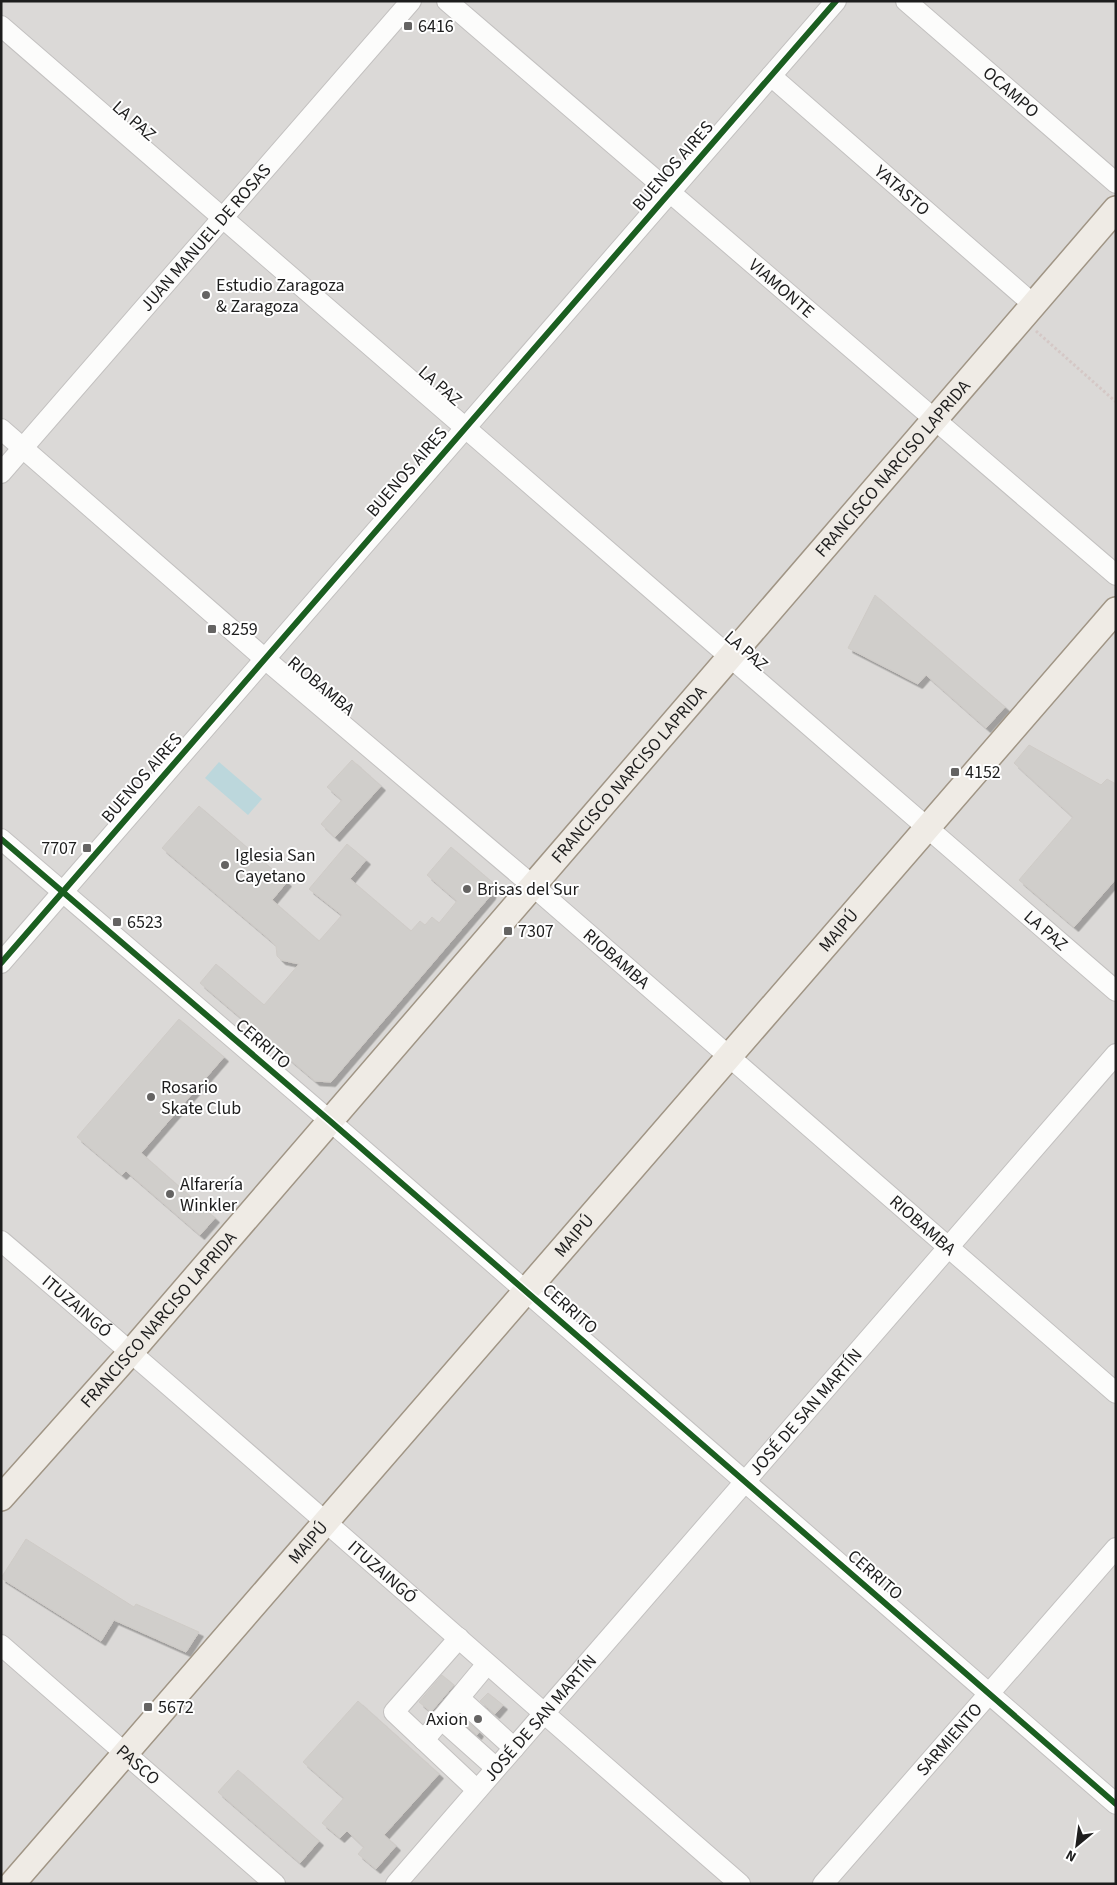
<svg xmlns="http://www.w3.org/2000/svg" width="1117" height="1885" font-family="'Source Sans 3',sans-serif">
<defs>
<filter id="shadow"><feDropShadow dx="4.5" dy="4.5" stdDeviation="0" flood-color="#0004"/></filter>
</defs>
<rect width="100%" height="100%" fill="#ece9e6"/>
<rect fill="#dbd9d7" x="1" y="1" width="1115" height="1883"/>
<polygon fill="#bcd7dc" points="219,762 262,799 248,815 205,778"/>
<g fill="#d0cecb" stroke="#cfcbc7" filter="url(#shadow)">
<polygon points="875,595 1005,707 986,728 926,675 918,684 848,648"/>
<polygon points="1029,745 1101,785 1107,779 1116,784 1116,879 1074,927 1019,880 1073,817 1014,763"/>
<polygon points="352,760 381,786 335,837 321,824 342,800 327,787"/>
<polygon points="199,806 287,882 272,900 319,941 342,915 309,889 347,844 366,860 350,879 411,931 420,921 425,925 432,917 439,923 457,901 427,875 451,847 492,882 491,895 331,1082 315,1081 200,983 216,964 264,1005 299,964 281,960 277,956 276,946 269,939 162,848"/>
<polygon points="179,1019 224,1057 141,1153 215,1218 200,1235 126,1171 122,1175 77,1137"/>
<polygon points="26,1539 134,1607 136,1604 199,1632 186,1652 114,1620 101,1641 1,1578"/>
<polygon points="442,1675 454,1685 431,1712 419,1702"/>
<polygon points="488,1693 503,1705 495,1714 480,1701"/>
<polygon points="358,1701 439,1774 384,1835 396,1846 376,1869 358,1854 364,1847 347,1831 340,1838 322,1823 344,1798 303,1762"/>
<polygon points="465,1719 479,1732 477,1735 462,1722"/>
<polygon points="238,1770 319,1841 300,1863 218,1792"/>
</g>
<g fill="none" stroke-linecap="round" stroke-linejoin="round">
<defs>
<g id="minor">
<path id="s1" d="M447 1 1116 575"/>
<path id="s2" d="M906 1 1116 183"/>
<path id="s3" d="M1 26 1116 991"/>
<path id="s4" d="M771 76 1034 305"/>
<path id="s5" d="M1 429 265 659 533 886 1116 1393"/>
<path id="s6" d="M1 473 411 1"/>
<polyline points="1,839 330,1121 1116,1804"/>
<polyline points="1,963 836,1"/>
<path id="s7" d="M1 1241C250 1453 493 1670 740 1884"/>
<polyline points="459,1638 394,1712 477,1790"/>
<path id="s8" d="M1 1645 275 1884"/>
<polyline points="459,1698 514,1748"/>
<polyline points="441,1719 496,1768"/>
<polyline points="424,1740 487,1664"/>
<path id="s9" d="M396 1884 1116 1054"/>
<path id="s10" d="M823 1884 1116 1548"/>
</g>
<g id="major">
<path id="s11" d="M1 1498 131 1352 1116 209"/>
<path id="s12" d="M12 1884 1116 610"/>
</g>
</defs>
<use href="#minor" stroke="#c3c1c0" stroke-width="22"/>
<use href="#major" stroke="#a09585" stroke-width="28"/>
<polyline stroke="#d5c8c6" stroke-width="3" stroke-dasharray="2.5 2.5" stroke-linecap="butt" points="1036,331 1116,402"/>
<use href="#minor" stroke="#fcfcfb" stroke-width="20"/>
<use href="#major" stroke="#efebe5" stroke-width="25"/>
<defs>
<g id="cycleway">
<polyline points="1,839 330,1121 1116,1804"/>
<polyline points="1,963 836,1"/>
</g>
</defs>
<use href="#cycleway" stroke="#fff" stroke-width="9"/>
<use href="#cycleway" stroke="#1b5e20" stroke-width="6"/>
</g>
<g fill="#656463" stroke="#fff" stroke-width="2">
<rect x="403" y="21" width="10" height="10" rx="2.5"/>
<circle cx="206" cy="295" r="5"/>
<rect x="207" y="624" width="10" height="10" rx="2.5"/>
<rect x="950" y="767" width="10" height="10" rx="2.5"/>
<rect x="82" y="843" width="10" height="10" rx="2.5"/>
<circle cx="225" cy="865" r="5"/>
<circle cx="467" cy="889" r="5"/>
<rect x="112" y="917" width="10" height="10" rx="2.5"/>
<rect x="503" y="926" width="10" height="10" rx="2.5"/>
<circle cx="151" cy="1097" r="5"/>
<circle cx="170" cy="1194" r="5"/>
<rect x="143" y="1702" width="10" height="10" rx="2.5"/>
<circle cx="478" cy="1719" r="5"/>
</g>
<g text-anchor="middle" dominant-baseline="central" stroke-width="4" stroke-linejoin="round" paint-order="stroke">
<g font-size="18" fill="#1d1d1d" stroke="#fff" text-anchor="start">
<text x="418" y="26">6416</text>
<text x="216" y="285">Estudio Zaragoza<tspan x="216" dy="21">&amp; Zaragoza</tspan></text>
<text x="222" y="629">8259</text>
<text x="965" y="772">4152</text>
<text x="77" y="848" text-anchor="end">7707</text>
<text x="235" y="855">Iglesia San<tspan x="235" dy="21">Cayetano</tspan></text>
<text x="477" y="889">Brisas del Sur</text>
<text x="127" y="922">6523</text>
<text x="518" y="931">7307</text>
<text x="161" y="1087">Rosario<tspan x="161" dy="21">Skate Club</tspan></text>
<text x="180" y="1184">Alfarería<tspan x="180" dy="21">Winkler</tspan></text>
<text x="158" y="1707">5672</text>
<text x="468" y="1719" text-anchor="end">Axion</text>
</g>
<g font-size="18" fill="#1d1d1d" stroke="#fff">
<text stroke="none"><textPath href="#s2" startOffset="139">OCAMPO</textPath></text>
<text transform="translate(134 121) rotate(41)">LA PAZ</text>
<text transform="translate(673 166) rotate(-49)">BUENOS AIRES</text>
<text stroke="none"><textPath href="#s4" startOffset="174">YATASTO</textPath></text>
<text stroke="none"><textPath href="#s6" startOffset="312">JUAN MANUEL DE ROSAS</textPath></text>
<text stroke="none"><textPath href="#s1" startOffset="441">VIAMONTE</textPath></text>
<text transform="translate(440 386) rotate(41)">LA PAZ</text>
<text stroke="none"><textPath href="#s11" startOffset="1362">FRANCISCO NARCISO LAPRIDA</textPath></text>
<text transform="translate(407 472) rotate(-49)">BUENOS AIRES</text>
<text transform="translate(746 651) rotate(41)">LA PAZ</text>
<text transform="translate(321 686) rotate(40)">RIOBAMBA</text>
<text stroke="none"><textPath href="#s11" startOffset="958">FRANCISCO NARCISO LAPRIDA</textPath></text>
<text transform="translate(142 778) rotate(-49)">BUENOS AIRES</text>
<text stroke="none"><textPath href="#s12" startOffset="1262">MAIPÚ</textPath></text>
<text stroke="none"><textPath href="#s3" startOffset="1382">LA PAZ</textPath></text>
<text stroke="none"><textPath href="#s5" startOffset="812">RIOBAMBA</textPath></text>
<text transform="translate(263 1044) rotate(41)">CERRITO</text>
<text stroke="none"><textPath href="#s5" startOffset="1218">RIOBAMBA</textPath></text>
<text stroke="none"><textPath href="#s12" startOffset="858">MAIPÚ</textPath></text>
<text stroke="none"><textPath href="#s7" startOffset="100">ITUZAINGÓ</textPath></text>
<text transform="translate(570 1309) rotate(41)">CERRITO</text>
<text stroke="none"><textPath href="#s11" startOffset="238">FRANCISCO NARCISO LAPRIDA</textPath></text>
<text stroke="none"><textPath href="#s9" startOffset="625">JOSÉ DE SAN MARTÍN</textPath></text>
<text stroke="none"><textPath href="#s12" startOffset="452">MAIPÚ</textPath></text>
<text stroke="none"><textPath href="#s7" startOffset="505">ITUZAINGÓ</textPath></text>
<text transform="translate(875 1575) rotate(41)">CERRITO</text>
<text stroke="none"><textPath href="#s9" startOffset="220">JOSÉ DE SAN MARTÍN</textPath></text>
<text stroke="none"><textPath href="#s10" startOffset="192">SARMIENTO</textPath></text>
<text stroke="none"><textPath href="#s8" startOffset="182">PASCO</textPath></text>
</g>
</g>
<rect width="1117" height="1885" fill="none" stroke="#1d1d1d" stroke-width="5"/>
<g transform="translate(1077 1845) rotate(209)" stroke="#ffffff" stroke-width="4" paint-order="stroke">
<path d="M0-4L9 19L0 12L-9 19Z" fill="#1d1d1d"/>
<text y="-8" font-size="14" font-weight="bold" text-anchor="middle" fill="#1d1d1d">N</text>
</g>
</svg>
